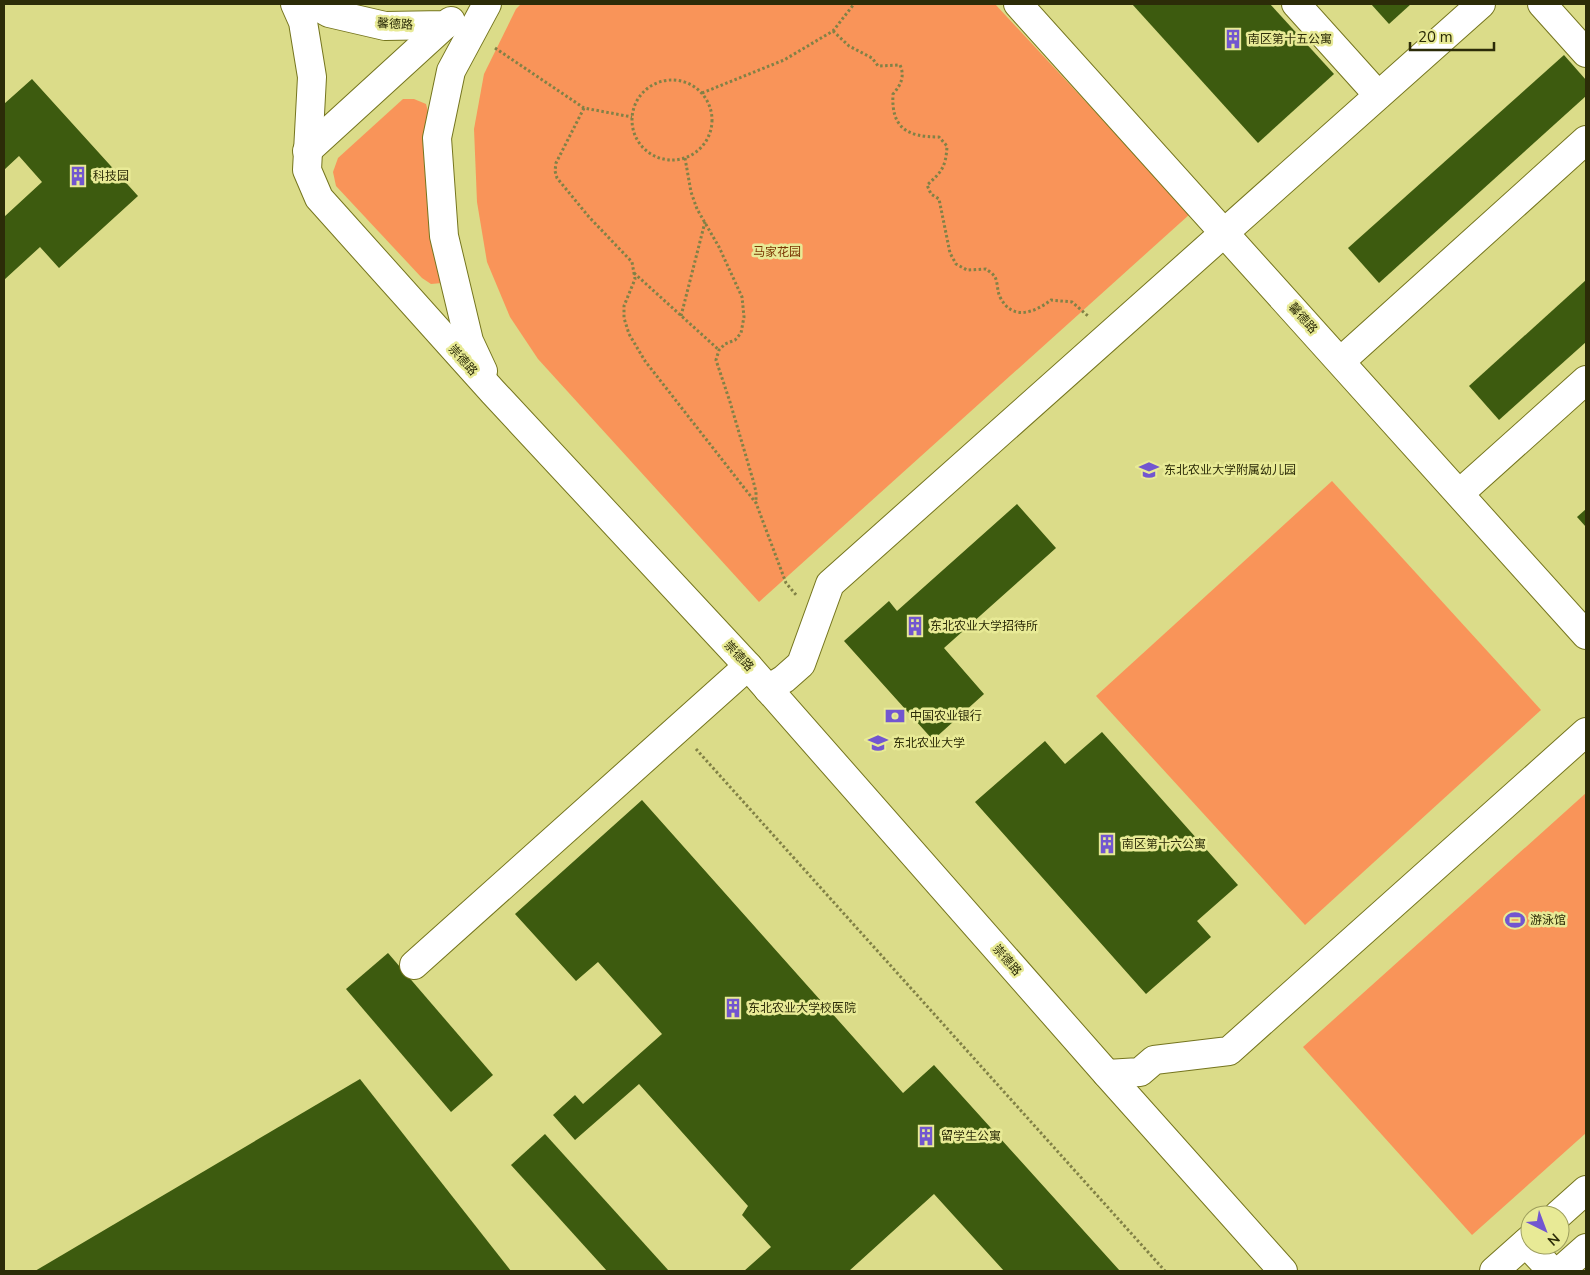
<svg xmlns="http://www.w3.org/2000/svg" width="1590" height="1275" font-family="'Nunito Sans','Noto Sans SC',sans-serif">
<rect width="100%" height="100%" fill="#dbdc89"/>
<g fill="#f99459">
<polygon points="521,4 995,4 1190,214 759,602 538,359 510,317 487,262 477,202 474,129 484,74 516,9"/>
<polygon points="403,99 414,99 426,104 430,119 442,283 431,284 422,278 336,186 333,172 338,158"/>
<polygon points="1332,481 1541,710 1305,925 1096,696"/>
<polygon points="1586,793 1586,1133 1472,1235 1303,1047"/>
</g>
<g fill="#3d5b0f">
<polygon points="1132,4 1270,4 1334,74 1258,143"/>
<polygon points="1371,4 1411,4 1389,24"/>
<polygon points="1564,55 1586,80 1586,96 1379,283 1348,248"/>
<polygon points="32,79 138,196 59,268 40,247 4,280 4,217 42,182 19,156 4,170 4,104"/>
<polygon points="1586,280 1586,342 1499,420 1469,386"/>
<polygon points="1017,504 1056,548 944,648 984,694 933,740 844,641 889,601 897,611"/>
<polygon points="1586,509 1586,527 1577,517"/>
<polygon points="1102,732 1238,885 1197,921 1211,937 1146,994 975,802 1045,741 1065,764"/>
<polygon points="642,800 903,1093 934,1065 1120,1271 1004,1271 934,1194 849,1271 744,1271 771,1247 742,1215 748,1206 639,1084 575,1140 553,1115 575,1095 583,1104 662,1034 598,962 576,981 515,914"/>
<polygon points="388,953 493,1075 451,1112 346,989"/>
<polygon points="360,1079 511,1271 35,1271"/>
<polygon points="545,1134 669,1271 607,1271 511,1165"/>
</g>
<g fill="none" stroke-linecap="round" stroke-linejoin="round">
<defs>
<g id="minor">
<polyline points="295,4 303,22 312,77 307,170 319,198 493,392 748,666 1107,1074 1283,1271"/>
<polyline points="313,4 329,13 385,26 445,25 451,21"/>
<polyline points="1018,4 1586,635"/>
<polyline points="1296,4 1378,95"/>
<polyline points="1542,4 1586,53"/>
<polyline points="307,151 445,25"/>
<polyline points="1341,361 1586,140"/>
<polyline points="483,371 469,341 444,236 437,138 451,71 487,4"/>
<polyline points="1460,493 1586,380"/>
<polyline points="768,689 784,679 801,664 830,584 1481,4"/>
<polyline points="414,965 748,666"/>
<polyline points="1107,1074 1140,1072 1154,1060 1229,1051 1586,732"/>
<polyline points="1558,1215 1586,1190"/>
<polyline points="1526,1243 1552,1271"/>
<polyline points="1494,1271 1530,1239"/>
<polyline points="1560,1271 1586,1248"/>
</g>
</defs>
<use href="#minor" stroke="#75751e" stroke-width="30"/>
<g stroke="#818146" stroke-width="3" stroke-dasharray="2.5 2.5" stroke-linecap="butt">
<path d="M833 31 849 46 872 58 878 66 900 65C905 76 901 85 893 94 891 128 907 137 939 137L947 146C946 166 942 172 927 185L931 194 939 199 950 253 956 264 967 270 986 269C989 271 993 274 995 277 998 283 997 291 1000 297 1012 321 1034 313 1051 300L1072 302 1088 316"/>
<polyline points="495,48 584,108 632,117"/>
<circle cx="672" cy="120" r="40"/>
<polyline points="702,93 784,60 833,31 854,4"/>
<polyline points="584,108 556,163 555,171 557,178 589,217 632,262 635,279 624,306 624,318 629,334 645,361 756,503 786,583 797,596"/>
<polyline points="685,158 691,192 697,209 719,247 742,297 744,317 741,333 735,340 725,344 719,350 716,360 730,402 753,480 756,492 756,503"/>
<polyline points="634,273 719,350"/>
<polyline points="681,316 705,222"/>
<polyline points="696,749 1165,1271"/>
</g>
<use href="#minor" stroke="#fff" stroke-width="28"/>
</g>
<defs>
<symbol id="building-bare" viewBox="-9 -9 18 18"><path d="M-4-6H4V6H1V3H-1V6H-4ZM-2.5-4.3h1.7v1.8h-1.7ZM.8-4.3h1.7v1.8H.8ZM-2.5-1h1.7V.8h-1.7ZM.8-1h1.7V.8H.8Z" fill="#7256d0" stroke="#e8ea96" stroke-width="2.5" paint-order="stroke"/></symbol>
<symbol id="school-bare" viewBox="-9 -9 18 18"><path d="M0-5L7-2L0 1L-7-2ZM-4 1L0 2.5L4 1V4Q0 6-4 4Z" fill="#7256d0" stroke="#e8ea96" stroke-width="2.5" paint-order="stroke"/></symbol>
<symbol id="bank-bare" viewBox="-9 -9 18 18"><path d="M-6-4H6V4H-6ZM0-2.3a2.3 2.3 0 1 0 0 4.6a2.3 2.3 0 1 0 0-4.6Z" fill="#7256d0" stroke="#e8ea96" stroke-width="2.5" paint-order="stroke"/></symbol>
<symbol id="university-bare" viewBox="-9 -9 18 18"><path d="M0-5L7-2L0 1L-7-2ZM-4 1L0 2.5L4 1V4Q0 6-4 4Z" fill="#7256d0" stroke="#e8ea96" stroke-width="2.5" paint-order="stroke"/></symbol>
<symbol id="stadium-bare" viewBox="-9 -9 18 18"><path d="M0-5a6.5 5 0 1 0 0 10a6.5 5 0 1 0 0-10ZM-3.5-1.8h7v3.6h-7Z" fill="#7256d0" stroke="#e8ea96" stroke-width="2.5" paint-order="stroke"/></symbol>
</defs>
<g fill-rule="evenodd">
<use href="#building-bare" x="1219" y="25" width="28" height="28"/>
<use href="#building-bare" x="64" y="162" width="28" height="28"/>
<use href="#school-bare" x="1135" y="456" width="28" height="28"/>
<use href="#building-bare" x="901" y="612" width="28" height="28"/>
<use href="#bank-bare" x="881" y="702" width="28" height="28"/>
<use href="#university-bare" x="864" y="729" width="28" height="28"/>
<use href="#building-bare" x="1093" y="830" width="28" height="28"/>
<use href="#stadium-bare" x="1501" y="906" width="28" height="28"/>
<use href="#building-bare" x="719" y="994" width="28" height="28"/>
<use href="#building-bare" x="912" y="1122" width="28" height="28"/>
</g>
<g text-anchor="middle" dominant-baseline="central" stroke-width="5" stroke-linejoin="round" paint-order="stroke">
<g font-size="12" fill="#2c2c08" stroke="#e8ea96">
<text transform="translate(395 24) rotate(3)">馨德路</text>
<text transform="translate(1303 318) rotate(48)">馨德路</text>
<text transform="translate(463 360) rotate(48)">崇德路</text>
<text transform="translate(739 656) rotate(47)">崇德路</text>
<text transform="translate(1007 960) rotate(49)">崇德路</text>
</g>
<g font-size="12" fill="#2c2c08" stroke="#e8ea96" text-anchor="start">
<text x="1248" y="39">南区第十五公寓</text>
<text x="93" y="176">科技园</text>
<text x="1164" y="470">东北农业大学附属幼儿园</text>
<text x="930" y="626">东北农业大学招待所</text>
<text x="910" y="716">中国农业银行</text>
<text x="893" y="743">东北农业大学</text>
<text x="1122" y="844">南区第十六公寓</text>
<text x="1530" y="920">游泳馆</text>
<text x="748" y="1008">东北农业大学校医院</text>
<text x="941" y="1136">留学生公寓</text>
</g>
<g font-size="12" fill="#7a3603" stroke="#e8ea96">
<text x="777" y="252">马家花园</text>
</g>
</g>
<rect width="1590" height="1275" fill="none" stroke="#2c2c08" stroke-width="10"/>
<g transform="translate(1545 1230) rotate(138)"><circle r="24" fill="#e8ea96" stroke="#9d9e5d"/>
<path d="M0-4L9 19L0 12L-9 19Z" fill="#7256d0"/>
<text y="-8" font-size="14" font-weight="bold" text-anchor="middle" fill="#2c2c08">N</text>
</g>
<path d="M1410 42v8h84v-8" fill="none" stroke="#2c2c08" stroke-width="2.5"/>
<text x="1418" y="42" font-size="15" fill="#2c2c08" stroke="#e8ea96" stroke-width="4" paint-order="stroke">20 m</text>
</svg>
